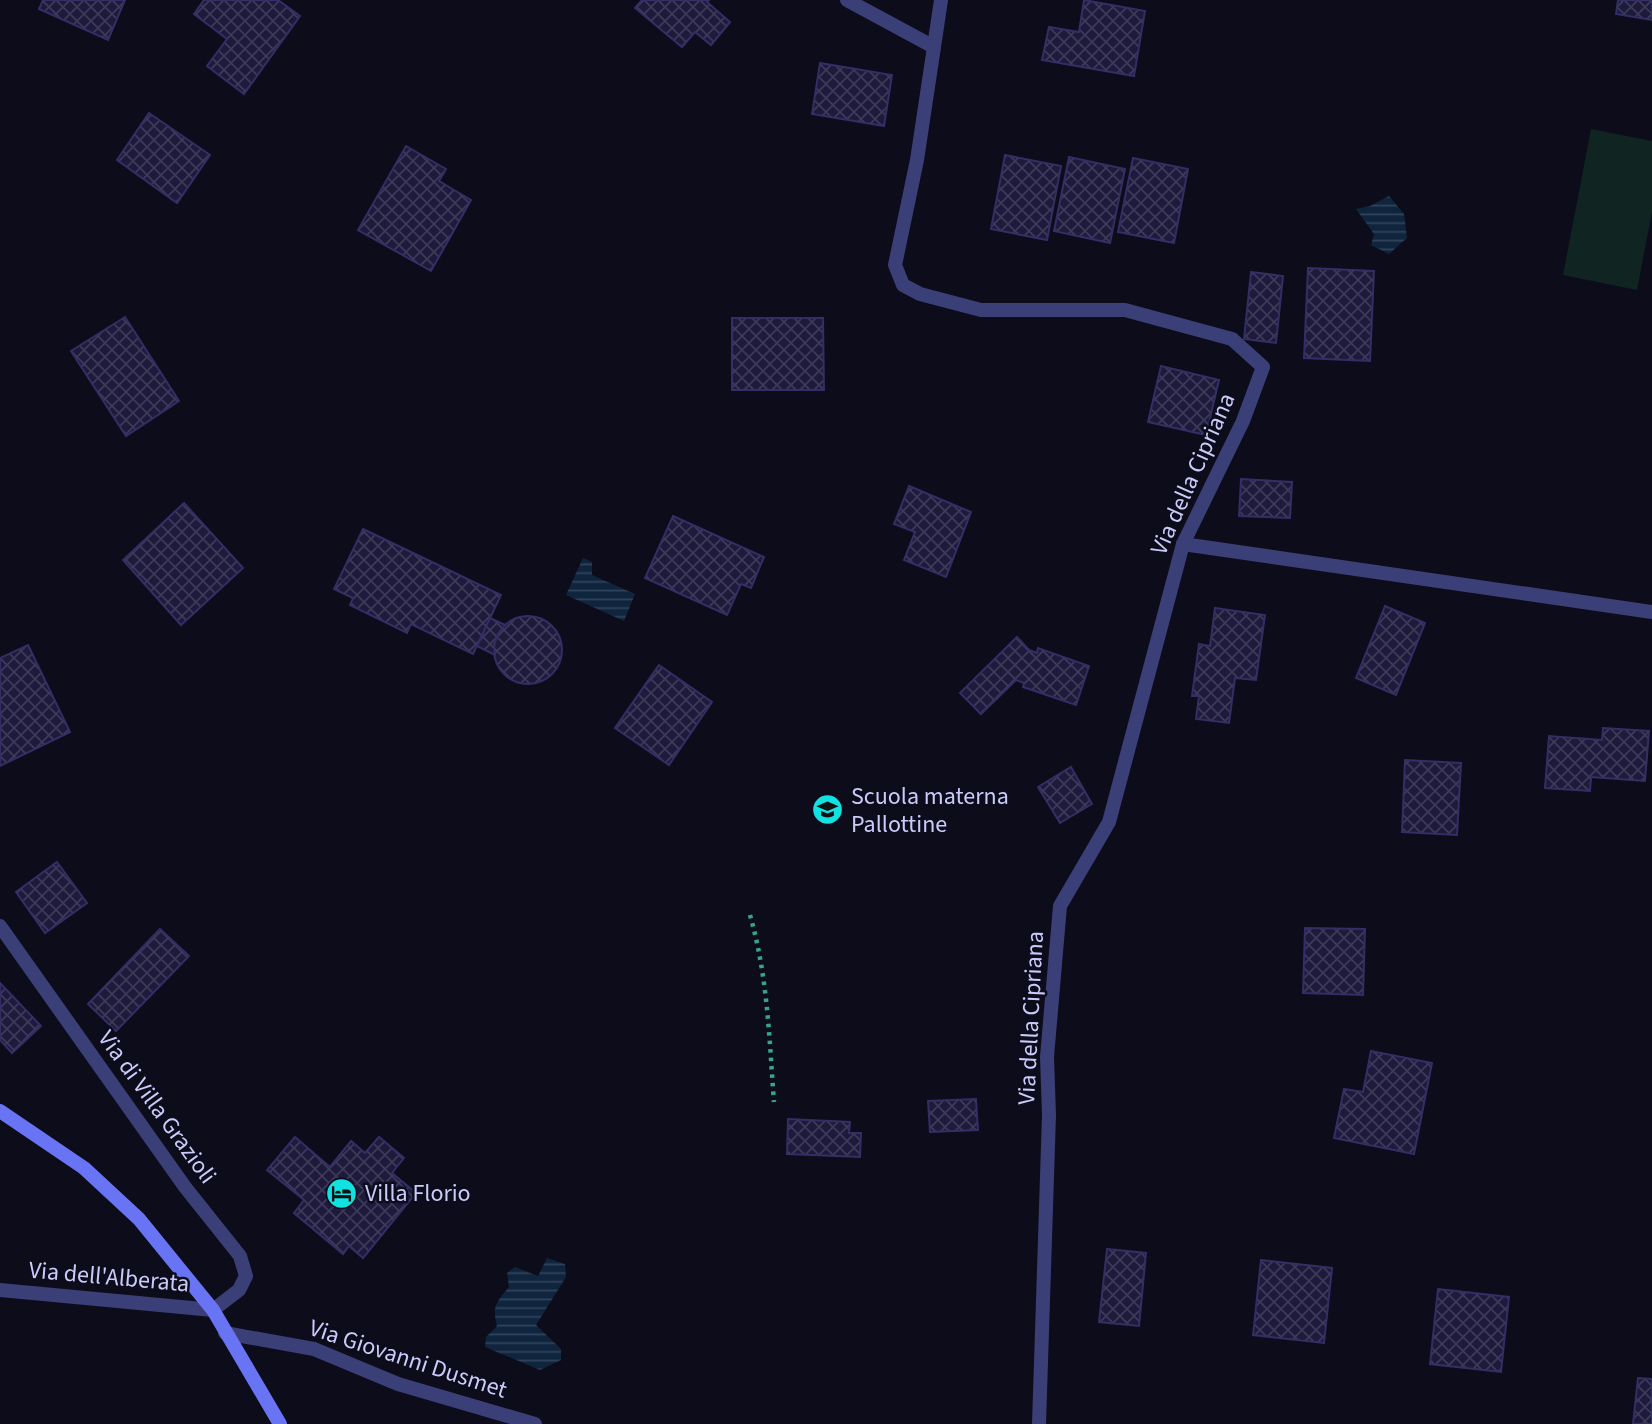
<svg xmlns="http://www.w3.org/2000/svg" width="1652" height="1424" font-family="'Source Sans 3',sans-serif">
<defs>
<pattern id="water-rules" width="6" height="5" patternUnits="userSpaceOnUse" patternTransform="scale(1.75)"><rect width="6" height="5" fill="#0f253d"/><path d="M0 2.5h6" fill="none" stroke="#31435a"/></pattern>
<pattern id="building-cross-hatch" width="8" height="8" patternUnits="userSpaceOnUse" patternTransform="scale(1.75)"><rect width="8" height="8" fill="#1d1a3b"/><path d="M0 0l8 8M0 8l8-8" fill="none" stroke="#3c3a58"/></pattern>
</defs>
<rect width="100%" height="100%" fill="#0d0c1b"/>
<polygon fill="#102522" points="1591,129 1652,141 1652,212 1637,290 1563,275"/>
<g fill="url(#water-rules)">
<polygon points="1389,196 1404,214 1407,238 1389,254 1371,245 1374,234 1356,209 1370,206"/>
<polygon points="583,558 592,562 592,575 635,594 624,621 566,595"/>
<path d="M547 1258 565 1264 566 1277 536 1325 561 1349V1360L540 1370 485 1347 486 1337 497 1326C492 1305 496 1303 509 1287L507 1273 515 1267 538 1276Z"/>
</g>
<g fill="url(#building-cross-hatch)" stroke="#332e65" stroke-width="2">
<polygon points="43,0 125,0 108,40 39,9"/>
<polygon points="204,0 278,0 300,16 244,94 207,66 227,39 194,14"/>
<polygon points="642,0 709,0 707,2 730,22 711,45 695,32 682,47 635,8"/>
<polygon points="1084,0 1145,11 1134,76 1042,60 1049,27 1079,32"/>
<polygon points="1618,0 1652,0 1652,20 1616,14"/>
<polygon points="820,63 892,75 884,126 812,114"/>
<polygon points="149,113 210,155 177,203 117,160"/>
<polygon points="406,146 446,169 439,181 471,200 431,271 358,230"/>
<polygon points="1005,155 1061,166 1047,240 991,229"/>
<polygon points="1069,157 1125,169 1110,243 1054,231"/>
<polygon points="1133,158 1188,169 1174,243 1118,232"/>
<polygon points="1308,268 1374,271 1370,361 1304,358"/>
<polygon points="1251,272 1283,276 1276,343 1244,339"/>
<polygon points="125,317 179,401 126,436 71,351"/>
<polygon points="732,318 823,318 824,390 732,390"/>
<polygon points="1161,366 1219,380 1206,435 1148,422"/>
<polygon points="1241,479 1292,482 1290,518 1239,516"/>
<polygon points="909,486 971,512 946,577 904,560 915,532 894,524"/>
<polygon points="184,503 243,568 181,625 123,560"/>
<polygon points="673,516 764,557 751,588 741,584 727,615 645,578"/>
<polygon points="363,529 501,595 473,654 411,624 407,633 350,605 353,598 334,589"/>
<polygon points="1385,606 1425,623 1396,695 1356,678"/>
<polygon points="1215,608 1265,615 1256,680 1235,678 1229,723 1196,719 1199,696 1192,696 1199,644 1210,646"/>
<circle cx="528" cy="650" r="34"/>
<polygon points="490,618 505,625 498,634 494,644 495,655 477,646"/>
<polygon points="1017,637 1029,650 1037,653 1038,648 1089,666 1076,705 1023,687 1024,683 1016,680 981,714 960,693"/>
<polygon points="28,645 70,732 0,766 0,658"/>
<polygon points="659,665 712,702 669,765 615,728"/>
<polygon points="1603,728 1649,731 1645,781 1591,777 1590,791 1545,788 1549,736 1602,740"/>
<polygon points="1405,760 1461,763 1457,835 1402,832"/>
<polygon points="1071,767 1092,804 1060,823 1038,787"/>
<polygon points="57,862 87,903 45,933 16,892"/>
<polygon points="1305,928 1365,929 1363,995 1303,993"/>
<polygon points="160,929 189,956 116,1031 88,1004"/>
<polygon points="0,983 41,1026 12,1053 0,1040"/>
<polygon points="1371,1051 1432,1063 1414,1154 1334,1138 1344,1089 1363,1092"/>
<polygon points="976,1099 978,1130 930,1132 928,1101"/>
<polygon points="788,1119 850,1122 849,1133 861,1133 860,1157 787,1154"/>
<polygon points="295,1137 330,1167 351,1141 365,1153 379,1137 404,1158 392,1173 416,1193 363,1258 349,1246 343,1254 294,1213 304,1200 267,1170"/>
<polygon points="1107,1249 1146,1253 1139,1326 1099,1322"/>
<polygon points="1261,1260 1332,1268 1324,1343 1253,1335"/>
<polygon points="1438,1289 1509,1297 1501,1372 1430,1364"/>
<polygon points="1638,1378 1652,1379 1652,1424 1633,1424"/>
</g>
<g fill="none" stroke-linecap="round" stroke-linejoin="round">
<path stroke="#35a592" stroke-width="4.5" stroke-dasharray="3.5 5" stroke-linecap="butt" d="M750 915C768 978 769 1037 774 1102"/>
<g stroke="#3b3f77" stroke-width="14">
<polyline points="934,47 941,0"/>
<polyline points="1183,544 1652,612"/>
<polyline points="0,1290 213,1310"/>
</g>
<g stroke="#3b3f77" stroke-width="14">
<polyline points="847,0 934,47 917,160 895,265 903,285 920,294 981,310 1125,310 1232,339 1263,367 1243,421 1183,544 1109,822 1060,906 1047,1057 1049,1115 1039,1424"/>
<polyline points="0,926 185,1187 240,1256 246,1276 239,1290 213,1310"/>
<polyline points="225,1333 314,1349 398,1384 535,1424"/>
</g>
<polyline stroke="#6974f4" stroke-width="14" points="0,1111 84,1168 139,1219 213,1310 280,1424"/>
</g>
<defs>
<symbol id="school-disc" viewBox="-11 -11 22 22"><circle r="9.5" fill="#11e1e0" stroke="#0d0c1b"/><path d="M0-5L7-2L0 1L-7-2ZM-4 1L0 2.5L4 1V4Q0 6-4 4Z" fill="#111"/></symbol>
<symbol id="hotel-disc" viewBox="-11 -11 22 22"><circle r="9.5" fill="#11e1e0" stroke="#0d0c1b"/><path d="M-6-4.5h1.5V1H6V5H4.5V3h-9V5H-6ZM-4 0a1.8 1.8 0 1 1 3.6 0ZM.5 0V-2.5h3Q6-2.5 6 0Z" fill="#111"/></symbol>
</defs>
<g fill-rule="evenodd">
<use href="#school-disc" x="810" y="792" width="35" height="35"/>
<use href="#hotel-disc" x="324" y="1176" width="35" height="35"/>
</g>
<g text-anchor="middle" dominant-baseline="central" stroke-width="5" stroke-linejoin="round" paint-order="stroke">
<g font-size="24" fill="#cbcbfb" stroke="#0d0c1b">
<text transform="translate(1193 474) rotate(-66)">Via della Cipriana</text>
<text transform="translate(1031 1018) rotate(-87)">Via della Cipriana</text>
<text transform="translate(157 1107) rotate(54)">Via di Villa Grazioli</text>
<text transform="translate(109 1277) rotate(5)">Via dell'Alberata</text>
<text transform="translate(408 1359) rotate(18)">Via Giovanni Dusmet</text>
</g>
<g font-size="24" fill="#cbcbfb" stroke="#0d0c1b" text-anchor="start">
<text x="851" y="796">Scuola materna<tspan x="851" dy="28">Pallottine</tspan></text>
<text x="365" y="1193">Villa Florio</text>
</g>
</g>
</svg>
